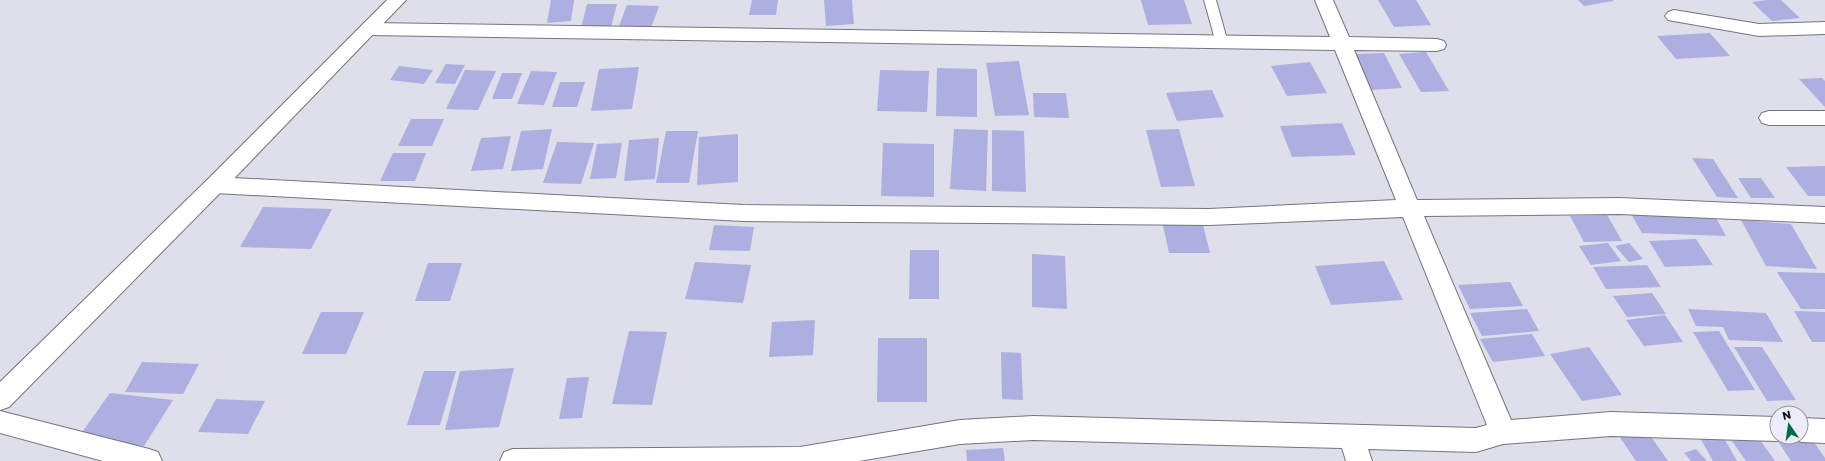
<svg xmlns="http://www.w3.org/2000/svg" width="1825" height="461" font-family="Poppins,sans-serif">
<rect width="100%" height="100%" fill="#dedfea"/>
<g fill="#acafe0">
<polygon points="551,0 574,0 571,21 547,23"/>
<polygon points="752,0 778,0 776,15 749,15"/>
<polygon points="824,0 852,0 854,24 826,26"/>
<polygon points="1141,0 1184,0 1192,24 1148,25"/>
<polygon points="1378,0 1416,0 1431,25 1394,27"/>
<polygon points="1578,0 1613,0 1613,1 1584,6"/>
<polygon points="1767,0 1781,0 1800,18 1772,21 1752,2"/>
<polygon points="587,4 617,4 611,27 581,28"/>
<polygon points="627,5 659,6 650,31 618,29"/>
<polygon points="1710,33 1730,56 1676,59 1657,36"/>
<polygon points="1426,52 1449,91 1421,92 1399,54"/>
<polygon points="1384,53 1402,88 1371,90 1354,54"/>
<polygon points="1019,61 1029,115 995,116 986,63"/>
<polygon points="1310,62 1327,93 1287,96 1271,66"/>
<polygon points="446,64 465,65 455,84 435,83"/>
<polygon points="399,66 433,70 424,84 390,80"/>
<polygon points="639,67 632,109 591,111 599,69"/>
<polygon points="937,68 977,69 977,117 936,116"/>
<polygon points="465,70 496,71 478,110 446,109"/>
<polygon points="880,70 929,71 927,112 877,111"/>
<polygon points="531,71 557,72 544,105 517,104"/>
<polygon points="502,73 522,73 512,99 492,99"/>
<polygon points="1822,78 1825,81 1825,107 1799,79"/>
<polygon points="560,82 585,82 577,107 552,107"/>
<polygon points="1212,90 1224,117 1177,121 1166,93"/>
<polygon points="1033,93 1066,93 1069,118 1034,117"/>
<polygon points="411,119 444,119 432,146 398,146"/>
<polygon points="1342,123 1356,155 1292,157 1280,126"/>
<polygon points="552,129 543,169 511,171 521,131"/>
<polygon points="954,129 988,130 986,191 950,189"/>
<polygon points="1179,129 1195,186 1161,187 1146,130"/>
<polygon points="992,130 1024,131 1026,192 992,191"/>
<polygon points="666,131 698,131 689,183 656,183"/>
<polygon points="738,134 738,182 697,185 699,137"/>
<polygon points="511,136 503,169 471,171 481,138"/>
<polygon points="659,138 655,179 624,181 629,140"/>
<polygon points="557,142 594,143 581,184 543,183"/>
<polygon points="622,143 616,178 590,179 597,144"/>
<polygon points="883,143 934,144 934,197 881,196"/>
<polygon points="393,153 426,153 415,181 380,181"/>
<polygon points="1692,158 1713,159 1738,198 1717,197"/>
<polygon points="1825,166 1825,196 1808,196 1786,167"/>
<polygon points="1738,178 1761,178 1775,198 1751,198"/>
<polygon points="263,207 332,209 311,249 240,247"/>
<polygon points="1631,214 1715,216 1726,236 1642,233"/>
<polygon points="1607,215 1622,241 1584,242 1570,216"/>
<polygon points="1741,220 1791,224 1817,269 1766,266"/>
<polygon points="1162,221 1202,221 1210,253 1169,253"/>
<polygon points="714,225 754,227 750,251 709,250"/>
<polygon points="1696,239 1713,265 1665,267 1649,241"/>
<polygon points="1608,243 1621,261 1591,265 1579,246"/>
<polygon points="1629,243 1643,259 1629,262 1615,246"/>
<polygon points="910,250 939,250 939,299 909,299"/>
<polygon points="1032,254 1065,256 1067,309 1032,307"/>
<polygon points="1384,261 1403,300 1331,305 1315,266"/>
<polygon points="695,262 751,265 743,303 685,299"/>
<polygon points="428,263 462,263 450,301 415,301"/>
<polygon points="1647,265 1661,287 1606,289 1593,267"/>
<polygon points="1777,272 1825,273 1825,309 1801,309"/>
<polygon points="1510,282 1523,306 1470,309 1458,285"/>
<polygon points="1652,293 1666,314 1627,317 1613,296"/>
<polygon points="1527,309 1539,331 1482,336 1470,313"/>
<polygon points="1688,309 1766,313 1783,342 1729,340 1723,327 1696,326"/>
<polygon points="1794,311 1825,312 1825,342 1812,342"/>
<polygon points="321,312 364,312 346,354 302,354"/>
<polygon points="1665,315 1683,342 1644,346 1626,320"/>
<polygon points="815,320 813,355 769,357 772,322"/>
<polygon points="629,331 667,332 652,405 612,404"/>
<polygon points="1719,331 1755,390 1728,391 1693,332"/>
<polygon points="1532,334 1545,356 1493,362 1480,339"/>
<polygon points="878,338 927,338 927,402 877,402"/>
<polygon points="1589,347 1622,395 1582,401 1550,354"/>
<polygon points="1734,347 1762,347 1796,400 1767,401"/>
<polygon points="1001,352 1021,353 1023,400 1002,399"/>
<polygon points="142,362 199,364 183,394 125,392"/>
<polygon points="514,368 499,427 445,430 460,371"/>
<polygon points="424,371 456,371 440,425 407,425"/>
<polygon points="589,377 582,418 559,419 567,378"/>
<polygon points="110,393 173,400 144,446 78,438"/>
<polygon points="216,399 265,401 248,434 198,432"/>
<polygon points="1645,428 1668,461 1636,461 1617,433"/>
<polygon points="1721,433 1737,461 1713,461 1698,434"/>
<polygon points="1758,437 1775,461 1746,461 1732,441"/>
<polygon points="1811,438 1825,458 1825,461 1791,461 1777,440"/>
<polygon points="1003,448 1005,461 967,461 966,450"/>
<polygon points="1696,449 1707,461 1691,461 1684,453"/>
</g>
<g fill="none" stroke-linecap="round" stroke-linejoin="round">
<defs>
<polygon id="service" points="1204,0 1216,0 1228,43 1226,46 1218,46 1216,43"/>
<g id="minor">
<polygon points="1315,0 1333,0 1349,37 1437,39 1444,41 1446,45 1444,49 1437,51 1354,50 1417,200 1619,198 1825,207 1825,223 1619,214 1424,216 1511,420 1611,412 1777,417 1777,437 1786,437 1777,441 1611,436 1503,444 1476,452 1368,449 1372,461 1346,461 1342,448 1033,440 960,444 859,461 500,461 504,452 513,449 800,447 960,420 1033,416 1476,428 1487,425 1403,217 1209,225 743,221 215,193 208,191 204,185 208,179 215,177 743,205 1209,209 1396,200 1335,50 369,35 362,33 360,29 362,25 369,23 1330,37"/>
<polygon points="1674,10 1759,24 1825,22 1825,34 1759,36 1668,20 1665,16 1668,12"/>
<polygon points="1769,111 1825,111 1825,125 1769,125 1762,123 1759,118 1762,113"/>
<polygon points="0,411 149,449 158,452 162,461 103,461 0,433"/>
<polygon points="1801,418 1825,419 1825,443 1801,442 1792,438 1791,437 1801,437"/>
</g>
<polygon id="secondary" points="387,0 406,0 222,191 9,407 0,410 0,382 208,179"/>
</defs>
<use href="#service" stroke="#74757f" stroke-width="2"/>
<use href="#minor" stroke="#74757f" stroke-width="2"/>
<use href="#secondary" stroke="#74757f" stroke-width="2"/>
<use href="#service" fill="#fff" fill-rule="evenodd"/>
<use href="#minor" fill="#fff" fill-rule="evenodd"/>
<use href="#secondary" fill="#fff" fill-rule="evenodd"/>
</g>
<g transform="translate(1789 425) rotate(347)"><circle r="19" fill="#ecedf8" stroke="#93949c"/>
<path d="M0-3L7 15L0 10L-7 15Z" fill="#036c43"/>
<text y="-6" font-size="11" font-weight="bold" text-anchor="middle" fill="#0e0e12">N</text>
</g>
</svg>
